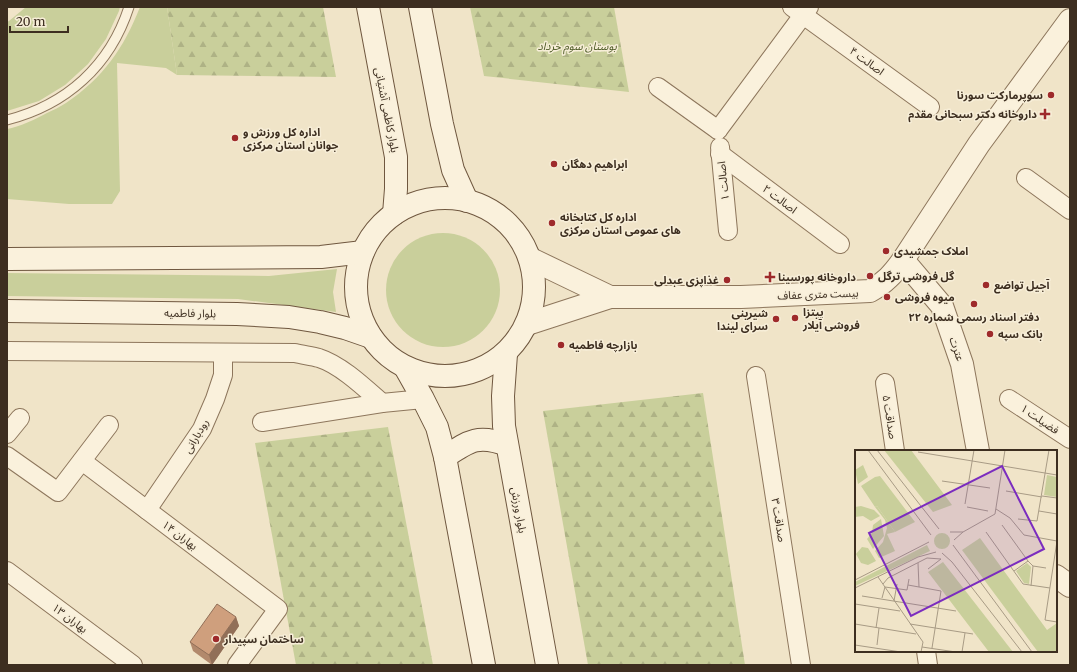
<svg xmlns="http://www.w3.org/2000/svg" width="1077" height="672" font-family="Merriweather,'Noto Sans Arabic',serif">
<defs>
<pattern id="forest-firs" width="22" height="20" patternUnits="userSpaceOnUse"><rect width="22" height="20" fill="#c9cf9b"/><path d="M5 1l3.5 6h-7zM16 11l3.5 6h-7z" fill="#aeb285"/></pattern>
</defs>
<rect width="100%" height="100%" fill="#f0e4c8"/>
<g fill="#c9cf9b">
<polygon points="26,7 120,7 119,11 106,39 88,64 65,85 39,101 7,111 7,22 9,21"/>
<path d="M140 7H167L177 75 166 68 117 63 120 191 112 204H69L7 199V129C19 127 36 119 47 113 53 110 60 107 66 103 103 78 124 48 140 7Z"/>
<circle cx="443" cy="290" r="57"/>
<polygon points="337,269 333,292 336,312 238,299 7,296 7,273 269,276"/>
</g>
<g fill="url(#forest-firs)">
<polygon points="167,7 323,7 336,77 177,75"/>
<polygon points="470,7 614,7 629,92 484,76"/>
<polygon points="703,393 745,665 588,665 543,411"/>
<polygon points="388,427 433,665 296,665 255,443"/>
</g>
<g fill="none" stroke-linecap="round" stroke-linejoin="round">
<defs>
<path id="service" d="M7 120C66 105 110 66 129 7"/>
<g id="minor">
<polyline points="792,7 930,107"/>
<polyline points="658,87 718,130"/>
<polyline points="718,130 809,7"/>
<polyline points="720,147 728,231"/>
<polyline points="720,154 840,244"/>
<polyline points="1026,178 1070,210"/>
<path d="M7 351 295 353C303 355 312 356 319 358 341 365 365 388 382 403"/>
<polyline points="756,376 801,665"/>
<polyline points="885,383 895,451"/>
<polyline points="1009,399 1070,439"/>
<polyline points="262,422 382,403 423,399"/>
<polyline points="7,434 20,418"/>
<polyline points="7,456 58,492 109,425"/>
<polyline points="82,461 278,609 237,665"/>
<polyline points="147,510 202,429 215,399 223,375 223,353"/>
<polyline points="7,571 133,665"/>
<polyline points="926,651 928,665"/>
</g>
<g id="tertiary">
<polyline points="531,259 610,297"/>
<polyline points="903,260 942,306 962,364 978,451"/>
<path d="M527 324 610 297H741L870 291C885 283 893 274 903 260L979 144 1070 20"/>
<polyline points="1056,576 1070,586"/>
</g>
<g id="secondary">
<polyline points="368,7 396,157 396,189 394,214"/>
<polyline points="420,7 442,124 453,170 467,201"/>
<circle cx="445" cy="287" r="89"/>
<polyline points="7,259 321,257 363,252"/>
<polyline points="7,311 237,314 289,317 320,322 345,328 371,337"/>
<polyline points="506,354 503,396 504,426 547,665"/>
<polyline points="405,367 423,399 437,427 445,457 484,665"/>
<path d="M445 457C469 441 478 434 507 445"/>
</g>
</defs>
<use href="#service" stroke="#8d765c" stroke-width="11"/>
<use href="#minor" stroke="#8d765c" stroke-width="20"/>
<use href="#tertiary" stroke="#8d765c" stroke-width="24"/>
<use href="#secondary" stroke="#6f573f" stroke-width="24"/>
<use href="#service" stroke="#faf1dc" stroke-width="9"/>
<use href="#minor" stroke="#faf1dc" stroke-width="18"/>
<use href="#tertiary" stroke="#faf1dc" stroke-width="22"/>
<use href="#secondary" stroke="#faf1dc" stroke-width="22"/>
</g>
<polygon fill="#b2896c" points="236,617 239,626 212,665 193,651 190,642"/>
<polygon fill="#916f58" points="236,617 239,626 212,665 209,655"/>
<polygon fill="#cf9f7d" stroke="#916f58" points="217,604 236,617 209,655 190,642"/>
<g fill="#9e2a2b" stroke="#f7eed8" stroke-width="1.5">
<circle cx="1051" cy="95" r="4"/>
<path d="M1043 108h4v4h4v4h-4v4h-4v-4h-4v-4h4z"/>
<circle cx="235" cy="138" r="4"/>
<circle cx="554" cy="164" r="4"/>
<circle cx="552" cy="223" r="4"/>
<circle cx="886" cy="251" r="4"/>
<circle cx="870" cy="276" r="4"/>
<path d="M768 271h4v4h4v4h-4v4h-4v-4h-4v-4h4z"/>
<circle cx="727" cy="280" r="4"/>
<circle cx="986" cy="285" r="4"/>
<circle cx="887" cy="297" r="4"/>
<circle cx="974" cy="304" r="4"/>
<circle cx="795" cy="318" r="4"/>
<circle cx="776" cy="319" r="4"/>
<circle cx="990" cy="334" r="4"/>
<circle cx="561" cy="345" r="4"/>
<circle cx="216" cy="639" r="4"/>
</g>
<g text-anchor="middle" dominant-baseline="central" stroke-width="3" stroke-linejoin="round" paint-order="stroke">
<g font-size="11" font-style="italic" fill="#4d5a26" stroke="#f7eed8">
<text x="577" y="46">بوستان سوم خرداد</text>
</g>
<g font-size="11" fill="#3d2e20" stroke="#f7eed8">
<text transform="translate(867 61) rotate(36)">اصالت ۴</text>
<text transform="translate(387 110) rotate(79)">بلوار کاظمی آشتیانی</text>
<text transform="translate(723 181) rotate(-96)">اصالت ۱</text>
<text transform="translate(780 199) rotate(37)">اصالت ۲</text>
<text transform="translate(818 294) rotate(-2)">بیست متری عفاف</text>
<text transform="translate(190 313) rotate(1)">بلوار فاطمیه</text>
<text transform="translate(957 349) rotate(71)">عترت</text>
<text transform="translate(890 417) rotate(81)">صداقت ۵</text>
<text transform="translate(1040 419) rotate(34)">فضیلت ۱</text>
<text transform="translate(196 436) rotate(-59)">رودبارانی</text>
<text transform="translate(519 510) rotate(80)">بلوار ورزش</text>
<text transform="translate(779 520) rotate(81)">صداقت ۳</text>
<text transform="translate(180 535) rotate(37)">بهاران ۱۴</text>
<text transform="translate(70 618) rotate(37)">بهاران ۱۳</text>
</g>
<g font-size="11" font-weight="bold" fill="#3d2e20" stroke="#f7eed8" text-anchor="start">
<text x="1043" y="95" text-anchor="end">سوپرمارکت سورنا</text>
<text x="1037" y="114" text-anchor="end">داروخانه دکتر سبحانی مقدم</text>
<text x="243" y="132">اداره کل ورزش و<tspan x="243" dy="13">جوانان استان مرکزی</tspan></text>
<text x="562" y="164">ابراهیم دهگان</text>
<text x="560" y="217">اداره کل کتابخانه<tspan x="560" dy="13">های عمومی استان مرکزی</tspan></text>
<text x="894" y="251">املاک جمشیدی</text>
<text x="878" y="276">گل فروشی ترگل</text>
<text x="778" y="277">داروخانه پورسینا</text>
<text x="719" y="280" text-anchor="end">غذاپزی عبدلی</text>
<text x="994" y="285">آجیل تواضع</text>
<text x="895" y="297">میوه فروشی</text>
<text x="803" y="312">پیتزا<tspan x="803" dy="13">فروشی آیلار</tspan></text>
<text x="768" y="313" text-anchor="end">شیرینی<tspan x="768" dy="13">سرای لیندا</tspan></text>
<text x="974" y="317" text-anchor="middle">دفتر اسناد رسمی شماره ۲۲</text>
<text x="998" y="334">بانک سپه</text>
<text x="569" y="345">بازارچه فاطمیه</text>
<text x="224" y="639">ساختمان سپیدار</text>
</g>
</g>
<g transform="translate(855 450)">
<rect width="202" height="202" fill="#f0e4c8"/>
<path d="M8 15 13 27 3 34 0 20ZM192 25 202 27V47L189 45ZM6 56 19 60 25 66 16 71 8 66 0 67V57ZM22 56 40 82 32 84 40 101 24 108 20 101 28 92 32 78 30 70 20 57ZM26 69 29 86 18 99 12 89 17 83 18 75ZM79 91a8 8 0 1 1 16 0a8 8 0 1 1-16 0ZM72 95 75 101 0 136V132ZM7 97 13 98 21 111 13 115 6 113 1 104ZM172 113 176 117 174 134 169 133 161 121Z" fill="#c9cf9b"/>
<path d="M29 0H56L97 55 78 62ZM25 26 60 72 40 82 22 56 20 57 6 36 20 27ZM125 88 192 180 202 173V202H183L107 100ZM88 112 158 202H134L73 122Z" fill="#c9cf9b"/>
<path fill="none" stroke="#a89b85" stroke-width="1" d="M13 0 76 85M22 0 84 79M63 2 202 25M87 31 135 38M151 41 187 47M187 46 202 48M110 54 119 0M112 57 133 61M141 59 155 68 169 85 202 91M184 61 202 64M163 69 182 71 194 0M147 75 173 111 178 116 191 118M95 82H108M131 82 168 134 195 138M99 90 108 82 140 64 150 0M202 91 190 170 202 172M98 95 177 202M87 103 97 112 167 202M63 113 64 137M73 119 86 109M159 121 173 111M23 127 68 192 66 202M0 130 74 92M28 134 33 128 72 108 86 109M53 135 86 141 77 198M176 136 178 116M0 138 63 107 81 102M7 146 101 161M27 148 30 137 52 140 54 129M39 151 42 134M0 154 45 161M0 174 61 184M55 174 118 184M21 178 24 158M0 195 46 202M22 195 24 178M67 197 101 202M107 202 110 183"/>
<path fill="#7b2cbf" fill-opacity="0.15" stroke="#7b2cbf" stroke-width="2" d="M147 16 189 99 56 166 14 83Z"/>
<rect width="202" height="202" fill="none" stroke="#3d2e20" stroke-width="2"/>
</g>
<rect width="1077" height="672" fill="none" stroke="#3d2e20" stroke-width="16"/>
<path d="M10 26v6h58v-6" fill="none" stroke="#3d2e20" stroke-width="2"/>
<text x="16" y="26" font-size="12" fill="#3d2e20" stroke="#f7eed8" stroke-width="3" paint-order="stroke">20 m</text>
</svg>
